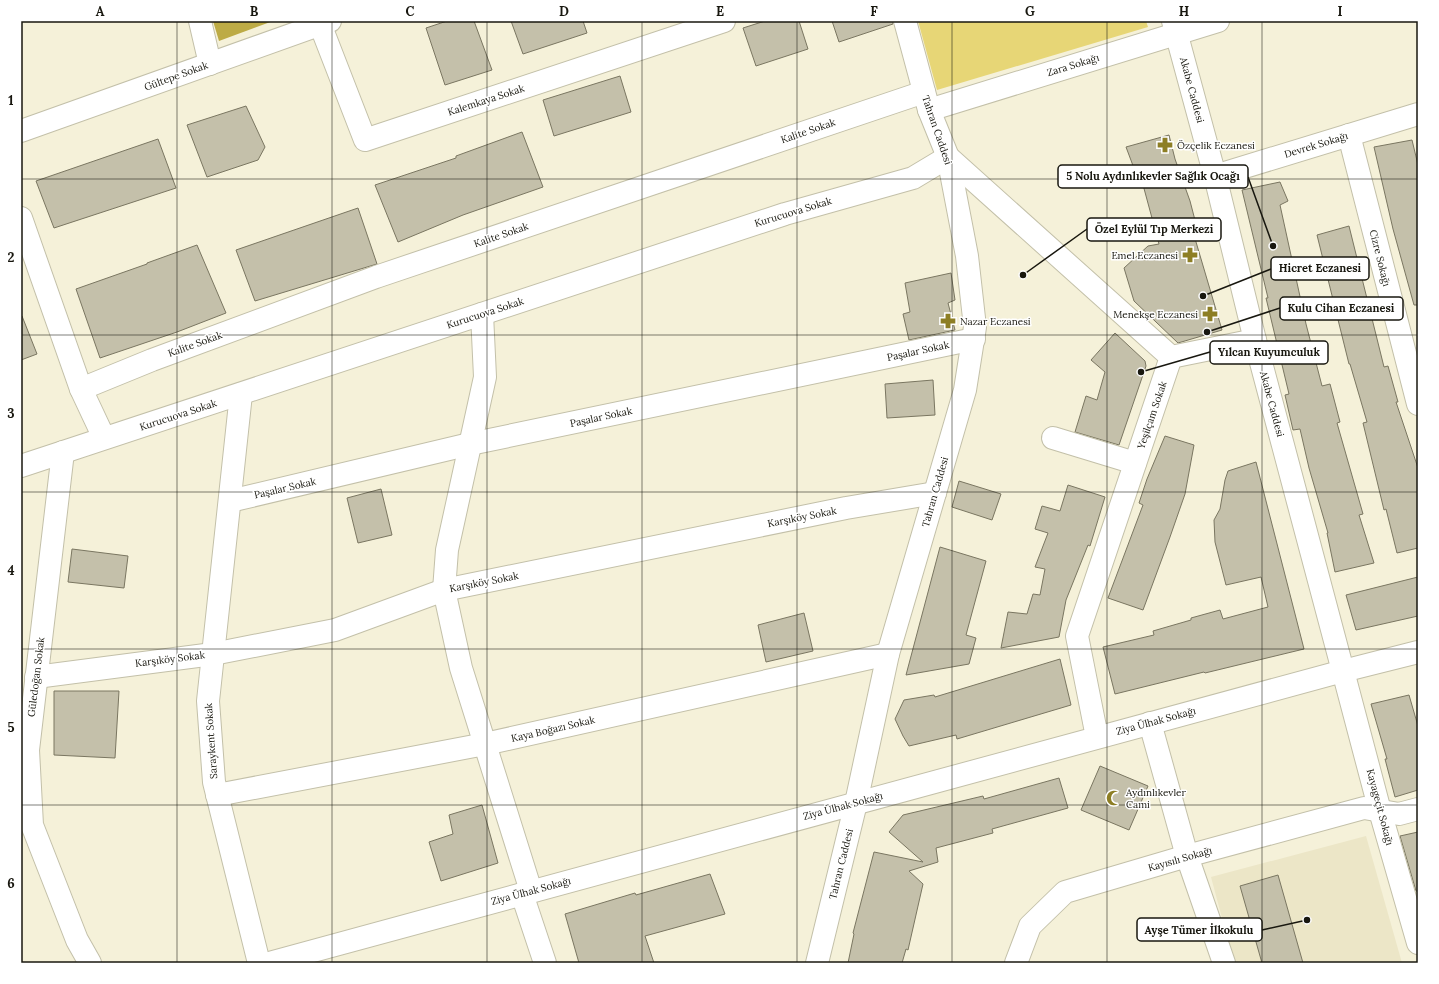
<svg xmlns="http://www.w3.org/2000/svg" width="1439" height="984" font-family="Lora,serif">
<rect width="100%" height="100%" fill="#f5f1d9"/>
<polygon fill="#ece6c7" points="1366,836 1402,963 1234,963 1211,877"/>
<polygon fill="#e7d676" points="918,21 1146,21 1148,27 937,90"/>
<polygon fill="#bdab45" points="213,21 273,21 219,41"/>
<g fill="#c4c0aa" stroke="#7a7661">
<polygon points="447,21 474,21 492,70 445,85 426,28"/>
<polygon points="511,21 583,21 587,33 523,54"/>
<polygon points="765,21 799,21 808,49 756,66 743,28"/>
<polygon points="832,21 893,21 893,24 839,42"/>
<polygon points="620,76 631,112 554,136 543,100"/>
<polygon points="246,106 265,147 258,160 207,177 187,125"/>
<polygon points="522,132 543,187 463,215 398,242 375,185 456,158 456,156"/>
<polygon points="1169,135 1175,159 1190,201 1196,224 1191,225 1222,330 1178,343 1134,301 1124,268 1148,246 1159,244 1139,170 1135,171 1126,147"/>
<polygon points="158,139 176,188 54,228 36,181"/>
<polygon points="1412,140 1418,165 1418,305 1414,305 1393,229 1374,147"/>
<polygon points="1280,182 1288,201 1280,205 1306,324 1322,386 1330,384 1340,422 1337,423 1363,514 1359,515 1374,563 1335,572 1327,533 1328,533 1309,468 1300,429 1293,430 1285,395 1289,394 1266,298 1268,298 1242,190"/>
<polygon points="358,208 377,264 255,301 236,250"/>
<polygon points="1349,226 1384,367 1388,366 1398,402 1396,402 1418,468 1418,548 1397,553 1386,509 1384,510 1363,423 1367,422 1350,364 1349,364 1317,235"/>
<polygon points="197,245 226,313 177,332 100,358 76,289 147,264 147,263"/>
<polygon points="951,273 955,300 948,303 955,330 909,340 903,314 910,312 905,283"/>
<polygon points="21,316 22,316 37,354 21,360"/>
<polygon points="1115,333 1145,361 1146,366 1119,445 1075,432 1086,396 1097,400 1105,372 1091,360"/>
<polygon points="933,380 935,415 887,418 885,384"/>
<polygon points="1165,436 1194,445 1185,494 1170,537 1143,610 1108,598 1143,505 1139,503 1147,479"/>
<polygon points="1256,462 1304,649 1205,673 1204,672 1115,694 1103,647 1154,635 1153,631 1191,620 1191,618 1220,610 1223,619 1268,607 1261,577 1226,585 1215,542 1214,520 1220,509 1225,480 1228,471"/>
<polygon points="959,481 1001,494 992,520 952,507"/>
<polygon points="1068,485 1105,497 1090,546 1088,545 1066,600 1059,637 1001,648 1008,612 1027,614 1033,594 1040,595 1045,569 1035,567 1048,533 1035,529 1042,506 1060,511"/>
<polygon points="381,489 392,535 358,543 347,498"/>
<polygon points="940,547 986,561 966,635 976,638 969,664 906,675"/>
<polygon points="72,549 128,556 124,588 68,582"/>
<polygon points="1418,577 1418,616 1356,630 1346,595"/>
<polygon points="804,613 813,651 766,662 758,625"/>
<polygon points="1060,659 1071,705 957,739 956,735 909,746 903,736 895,719 904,700 934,695 935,697"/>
<polygon points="54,691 119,691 115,758 54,755"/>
<polygon points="1409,695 1418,726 1418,790 1395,797 1385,759 1387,759 1371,704"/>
<polygon points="1100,766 1148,786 1129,830 1081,810"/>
<polygon points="1059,778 1068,808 992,829 993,833 936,848 938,862 909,871 923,884 908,950 906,949 902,963 848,963 854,934 853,933 874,852 923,862 889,832 903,815 983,796 984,799"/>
<polygon points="482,805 498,863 441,881 429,842 453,834 449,815"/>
<polygon points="1418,832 1418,891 1416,891 1400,836"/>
<polygon points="710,874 725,914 645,936 654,963 579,963 565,914 635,893 636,895"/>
<polygon points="1278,875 1303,963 1262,963 1240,886"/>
</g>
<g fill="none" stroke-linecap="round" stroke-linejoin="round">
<defs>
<g id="minor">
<polyline points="200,21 210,64"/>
<polyline points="1173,21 1215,176 1255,340 1343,671 1380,811 1418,943"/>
<polyline points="320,24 365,140 724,21"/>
<polyline points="929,110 1218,21"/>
<polyline points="21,131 330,21"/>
<polyline points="1349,135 1418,404"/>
<polyline points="1215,176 1418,114"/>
<polyline points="21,218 81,389 104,438"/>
<polyline points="482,314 485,377 447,550 444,590 461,668 531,891"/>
<polyline points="1171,357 1255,340"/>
<polyline points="81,389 152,360 376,277 924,92"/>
<polyline points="241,394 208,701 214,782 259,963"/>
<polyline points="1053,438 1135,463"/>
<polyline points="63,452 28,750 32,825 77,940 90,963"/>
<polyline points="21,466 785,214 913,178 948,157 1171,357 1077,636 1097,737"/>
<polyline points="230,501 470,444 974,339"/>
<polyline points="36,677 213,654 335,630 444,590 846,508 935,493"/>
<polyline points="1150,723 1187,856 1224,963"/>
<polyline points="217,795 485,744 888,654"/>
<polyline points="522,894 545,963"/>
<polyline points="269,963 1343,671 1418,652"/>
<polyline points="817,963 856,803 888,654 965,390 975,327 967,256 948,157 929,110 905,21"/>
<polyline points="1016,963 1030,926 1065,892 1187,856 1364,808 1399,814 1418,809"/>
</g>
</defs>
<use href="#minor" stroke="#c3c0a9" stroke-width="24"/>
<use href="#minor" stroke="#fff" stroke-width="22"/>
</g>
<path fill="none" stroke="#18170f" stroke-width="1" stroke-opacity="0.55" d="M177 21V963M332 21V963M487 21V963M642 21V963M797 21V963M952 21V963M1107 21V963M1262 21V963M21 179H1418M21 335H1418M21 492H1418M21 649H1418M21 805H1418"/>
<defs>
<symbol id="pharmacy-bare" viewBox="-9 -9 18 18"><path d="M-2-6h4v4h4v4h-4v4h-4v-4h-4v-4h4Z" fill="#8d7e24" stroke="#fff" stroke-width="2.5" paint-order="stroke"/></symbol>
<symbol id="mosque-bare" viewBox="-9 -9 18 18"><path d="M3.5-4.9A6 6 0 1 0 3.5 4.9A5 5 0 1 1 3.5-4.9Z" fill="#8d7e24" stroke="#fff" stroke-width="2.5" paint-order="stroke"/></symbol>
</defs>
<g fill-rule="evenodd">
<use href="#pharmacy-bare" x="1154" y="134" width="22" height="22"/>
<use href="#pharmacy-bare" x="1179" y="244" width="22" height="22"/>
<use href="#pharmacy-bare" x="1199" y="303" width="22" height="22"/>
<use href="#pharmacy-bare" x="937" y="310" width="22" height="22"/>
<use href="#mosque-bare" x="1103" y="787" width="22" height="22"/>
</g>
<g text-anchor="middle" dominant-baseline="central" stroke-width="3" stroke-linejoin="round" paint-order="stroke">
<g font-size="10" fill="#18170f" stroke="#fff">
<text transform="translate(1073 65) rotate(-17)">Zara Sokağı</text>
<text transform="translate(176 76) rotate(-20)">Gültepe Sokak</text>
<text transform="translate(1192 90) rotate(75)">Akabe Caddesi</text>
<text transform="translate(486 100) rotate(-18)">Kalemkaya Sokak</text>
<text transform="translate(937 130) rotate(71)">Tahran Caddesi</text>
<text transform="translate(808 131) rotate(-19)">Kalite Sokak</text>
<text transform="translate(1316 145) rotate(-17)">Devrek Sokağı</text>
<text transform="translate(793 212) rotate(-17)">Kurucuova Sokak</text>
<text transform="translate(501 235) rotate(-19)">Kalite Sokak</text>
<text transform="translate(1380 258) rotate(76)">Cizre Sokağı</text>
<text transform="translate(485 313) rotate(-18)">Kurucuova Sokak</text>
<text transform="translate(195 344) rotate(-20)">Kalite Sokak</text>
<text transform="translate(918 351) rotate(-12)">Paşalar Sokak</text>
<text transform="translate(1272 404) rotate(75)">Akabe Caddesi</text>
<text transform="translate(178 415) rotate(-18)">Kurucuova Sokak</text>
<text transform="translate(1152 415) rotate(-71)">Yeşilçam Sokak</text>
<text transform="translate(601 417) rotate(-12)">Paşalar Sokak</text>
<text transform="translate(285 488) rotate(-13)">Paşalar Sokak</text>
<text transform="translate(935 492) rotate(-74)">Tahran Caddesi</text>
<text transform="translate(802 517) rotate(-11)">Karşıköy Sokak</text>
<text transform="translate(484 582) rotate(-11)">Karşıköy Sokak</text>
<text transform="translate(170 659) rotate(-7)">Karşıköy Sokak</text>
<text transform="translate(36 677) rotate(-83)">Güledoğan Sokak</text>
<text transform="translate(1156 721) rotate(-15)">Ziya Ülhak Sokağı</text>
<text transform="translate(553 729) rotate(-13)">Kaya Boğazı Sokak</text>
<text transform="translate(211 741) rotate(-94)">Saraykent Sokak</text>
<text transform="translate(843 806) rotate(-15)">Ziya Ülhak Sokağı</text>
<text transform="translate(1380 807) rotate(75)">Kayageçit Sokağı</text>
<text transform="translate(1180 859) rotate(-16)">Kayısılı Sokağı</text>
<text transform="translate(841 864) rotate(-76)">Tahran Caddesi</text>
<text transform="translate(531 891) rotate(-15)">Ziya Ülhak Sokağı</text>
</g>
<g font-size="10" fill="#18170f" stroke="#fff" text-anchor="start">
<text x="1177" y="145">Özçelik Eczanesi</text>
<text x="1178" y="255" text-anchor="end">Emel Eczanesi</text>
<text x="1198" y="314" text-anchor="end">Menekşe Eczanesi</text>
<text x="960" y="321">Nazar Eczanesi</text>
<text x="1126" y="792">Aydınlıkevler<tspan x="1126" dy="12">Cami</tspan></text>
</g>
</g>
<path fill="none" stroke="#18170f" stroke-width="1.5" d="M1273 246L1248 177M1023 275L1087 229M1203 296L1271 269M1207 332L1280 308M1141 372L1210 352M1307 920L1262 930"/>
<g fill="#18170f" stroke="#fff" stroke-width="1.5">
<circle cx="1273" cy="246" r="4"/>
<circle cx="1023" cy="275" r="4"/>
<circle cx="1203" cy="296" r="4"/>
<circle cx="1207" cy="332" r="4"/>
<circle cx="1141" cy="372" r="4"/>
<circle cx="1307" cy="920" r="4"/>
</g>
<g fill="#fff" stroke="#18170f" stroke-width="1.5">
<rect x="1058" y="165" width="190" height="23" rx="4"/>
<rect x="1087" y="218" width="134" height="23" rx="4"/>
<rect x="1271" y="257" width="98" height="23" rx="4"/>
<rect x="1280" y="297" width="123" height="23" rx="4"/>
<rect x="1210" y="341" width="118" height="23" rx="4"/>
<rect x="1137" y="918" width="125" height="23" rx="4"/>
</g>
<g font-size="11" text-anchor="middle" font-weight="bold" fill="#18170f">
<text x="1153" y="180">5 Nolu Aydınlıkevler Sağlık Ocağı</text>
<text x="1154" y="233">Özel Eylül Tıp Merkezi</text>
<text x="1320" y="272">Hicret Eczanesi</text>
<text x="1341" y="312">Kulu Cihan Eczanesi</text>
<text x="1269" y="356">Yılcan Kuyumculuk</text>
<text x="1199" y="934">Ayşe Tümer İlkokulu</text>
</g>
<rect width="1439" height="984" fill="none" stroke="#ffffff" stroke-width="44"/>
<rect x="22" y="22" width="1395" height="940" fill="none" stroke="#18170f" stroke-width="1.5"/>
<g font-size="13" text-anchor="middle" font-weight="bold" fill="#18170f">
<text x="100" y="16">A</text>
<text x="254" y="16">B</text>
<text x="410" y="16">C</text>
<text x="564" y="16">D</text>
<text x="720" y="16">E</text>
<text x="874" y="16">F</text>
<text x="1030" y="16">G</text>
<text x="1184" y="16">H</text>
<text x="1340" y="16">I</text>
<text x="11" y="105">1</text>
<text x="11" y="262">2</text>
<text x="11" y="418">3</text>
<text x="11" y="575">4</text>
<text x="11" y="732">5</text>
<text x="11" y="888">6</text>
</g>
</svg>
